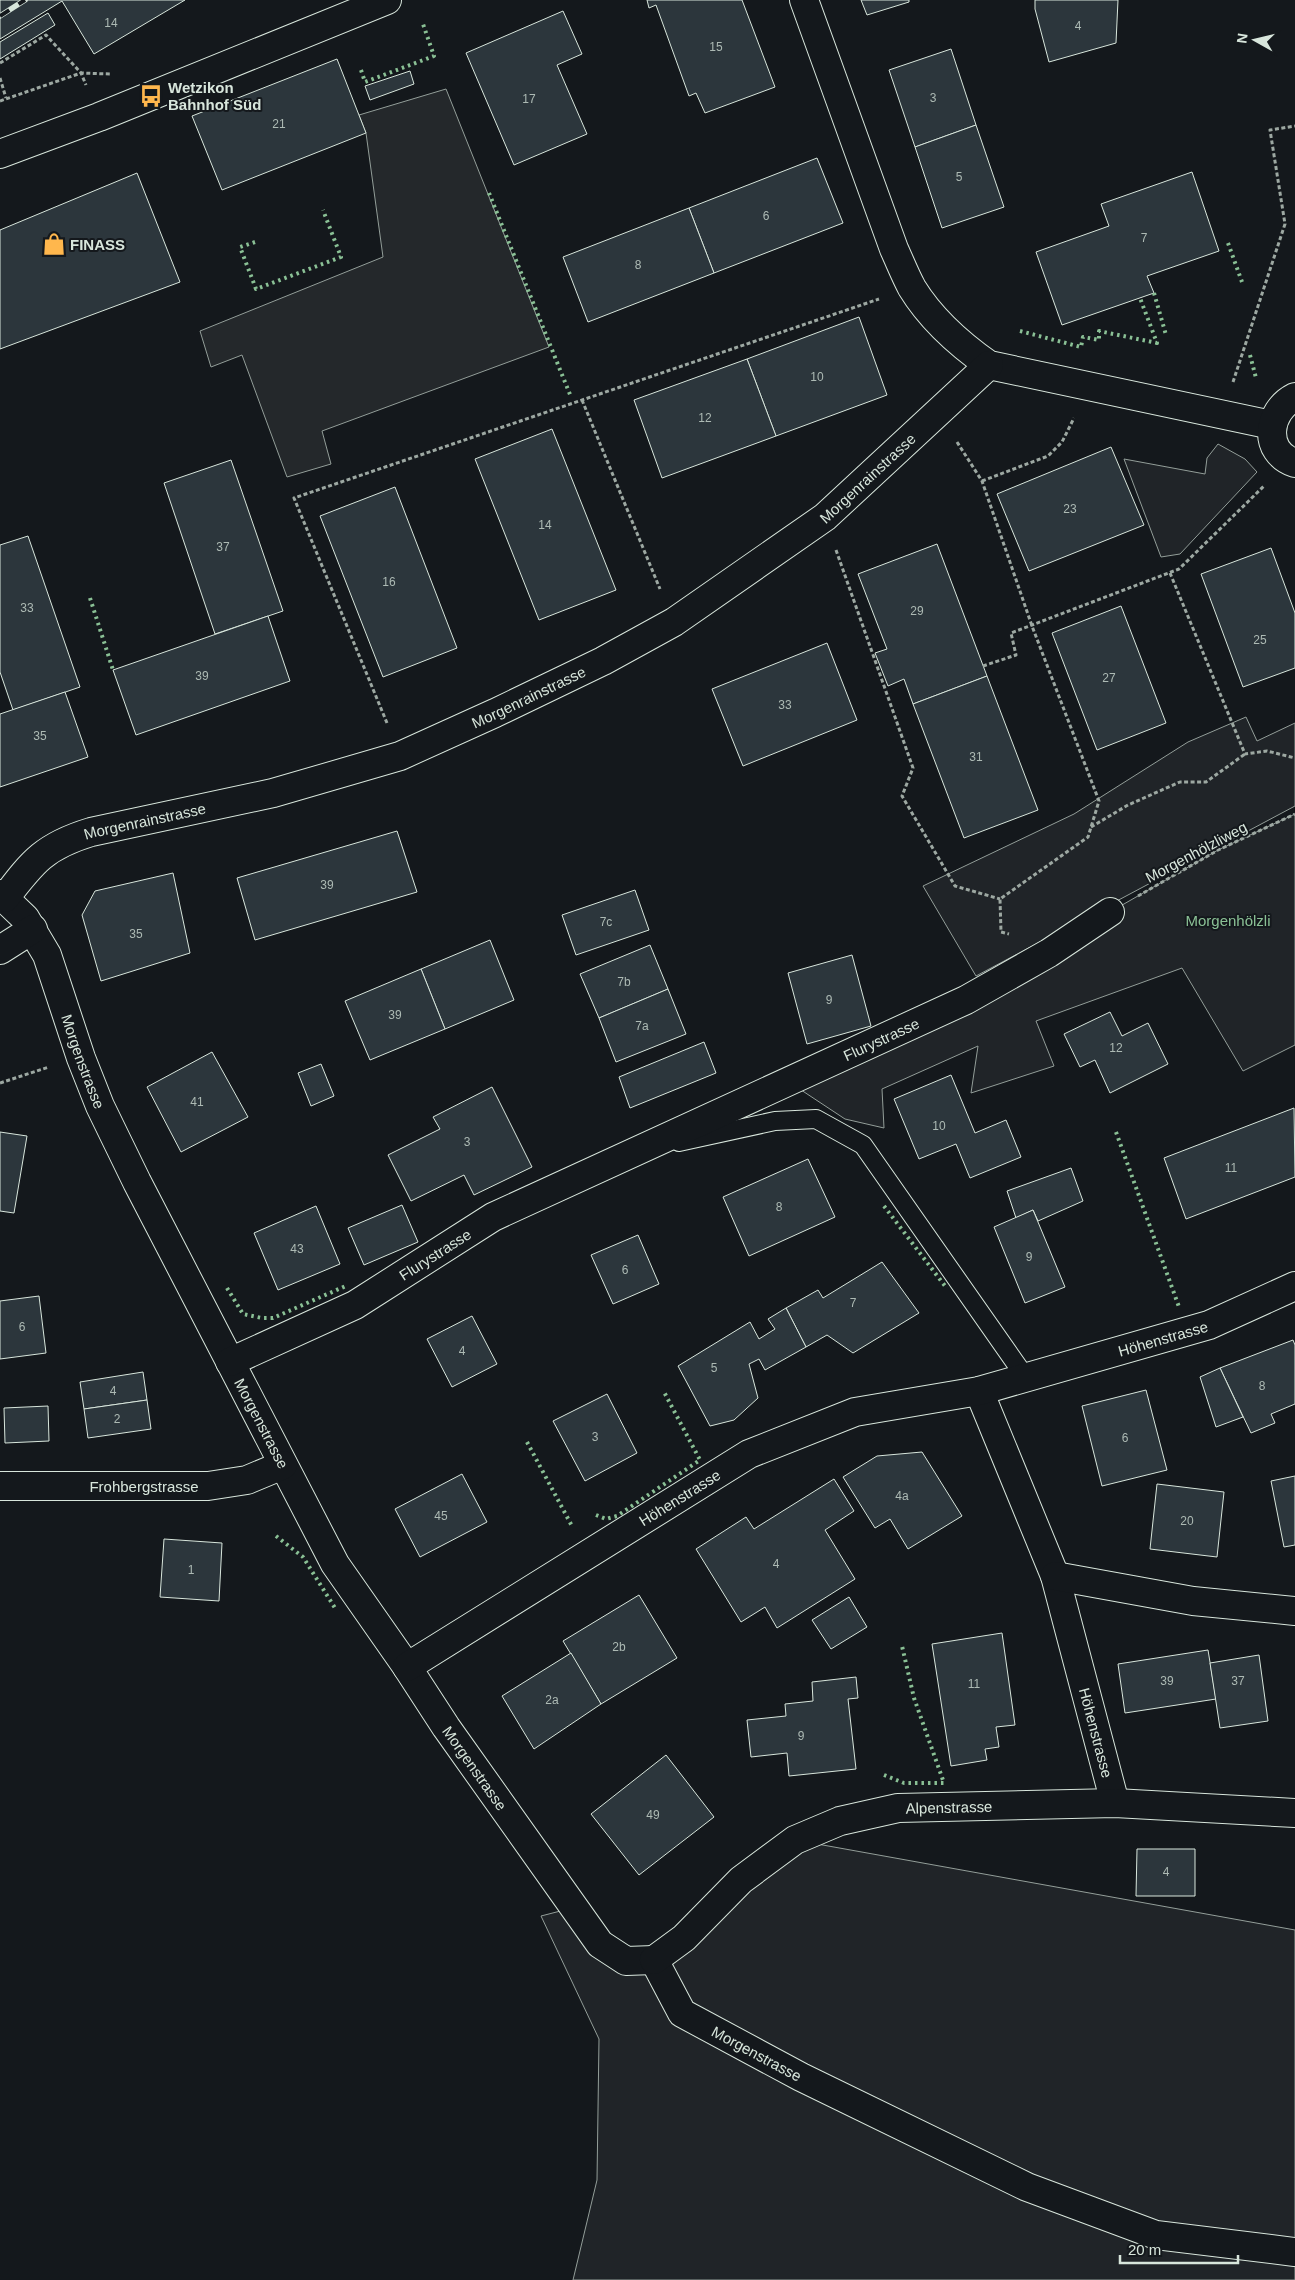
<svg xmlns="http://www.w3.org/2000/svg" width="1295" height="2280" font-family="Helvetica,sans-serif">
<rect width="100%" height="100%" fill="#14181c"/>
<g fill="#202428" stroke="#939e99">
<polygon points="1218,444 1245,459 1257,472 1180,554 1161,557 1124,459 1205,474 1207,458"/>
<polygon points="1246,717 1257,741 1295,723 1295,806 976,976 923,886 1074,814 1188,742"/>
<polygon points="1295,814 1295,1045 1243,1071 1182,968 1036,1021 1054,1066 971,1093 978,1046 882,1089 884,1128 845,1119 789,1082 1110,912 1218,850"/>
<polygon points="795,1840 1295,1930 1295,2280 573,2280 597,2180 599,2039 541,1916 576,1907 600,1944 654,1960"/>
</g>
<polygon fill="#24282b" stroke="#939e99" points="446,89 549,347 322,431 331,464 287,477 242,355 211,367 200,331 383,257 366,133 359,115"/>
<g fill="#2c363c" stroke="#d8e6dc">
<polygon points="0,0 185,0 94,54 62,1 0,39"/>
<polygon points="647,0 742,0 775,87 705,113 696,93 689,96 656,5 649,8"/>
<polygon points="861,0 909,0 909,2 867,15"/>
<polygon points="1035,0 1118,0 1116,43 1049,62 1035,9"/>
<polygon points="563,11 582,54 557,65 587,134 514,165 466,53"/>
<polygon points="48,13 55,25 0,59 0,42"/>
<polygon points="951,49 976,125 915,147 889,70"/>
<polygon points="337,59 366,133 222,190 192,116"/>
<polygon points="410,71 414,84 370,100 365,86"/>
<polygon points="976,125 1004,207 942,228 915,147"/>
<polygon points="817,158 843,223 714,273 689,208"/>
<polygon points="1192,172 1219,251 1147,276 1154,293 1062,325 1036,252 1109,226 1101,204"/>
<polygon points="137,173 180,282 0,349 0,230"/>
<polygon points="689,208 714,273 588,322 563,257"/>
<polygon points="859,317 887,395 776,436 747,359"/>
<polygon points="747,359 776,436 662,478 634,400"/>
<polygon points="552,429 616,590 539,620 475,459"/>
<polygon points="1111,447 1144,525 1029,571 997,494"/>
<polygon points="231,460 283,611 215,634 164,483"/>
<polygon points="395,487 457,648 383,677 320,516"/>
<polygon points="28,536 80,687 13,710 0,672 0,545"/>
<polygon points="937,544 987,676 913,704 904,679 888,686 875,653 887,649 858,574"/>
<polygon points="1271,548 1295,613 1295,668 1243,687 1201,574"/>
<polygon points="1121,606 1166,723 1097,750 1052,633"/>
<polygon points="268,616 290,681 136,735 113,670"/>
<polygon points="827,643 857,720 743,766 712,689"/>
<polygon points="987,676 1038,810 964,838 913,704"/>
<polygon points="65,692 88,757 0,787 0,714"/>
<polygon points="397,831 417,892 255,940 237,878"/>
<polygon points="173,873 190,953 101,981 82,915 95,891"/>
<polygon points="635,890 649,930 576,955 562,915"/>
<polygon points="490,940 514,1000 445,1029 421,969"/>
<polygon points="650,945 668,989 599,1018 580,974"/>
<polygon points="852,955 871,1026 807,1044 788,973"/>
<polygon points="421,969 445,1029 370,1060 345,1001"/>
<polygon points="668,989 686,1034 616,1062 599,1018"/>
<polygon points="1110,1012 1122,1036 1148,1023 1168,1064 1110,1093 1095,1060 1080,1067 1064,1034"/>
<polygon points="704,1042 716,1073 630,1108 619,1077"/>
<polygon points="212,1052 248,1117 181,1152 147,1087"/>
<polygon points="321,1064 334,1096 311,1106 298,1073"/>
<polygon points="951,1075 975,1133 1006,1120 1021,1157 970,1178 956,1144 919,1159 894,1099"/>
<polygon points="492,1087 532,1167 474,1195 464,1175 411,1201 388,1155 440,1129 433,1117"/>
<polygon points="1294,1108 1295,1177 1186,1219 1164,1158"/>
<polygon points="0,1132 27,1136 14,1213 0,1211"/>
<polygon points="808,1159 835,1217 749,1256 723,1197"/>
<polygon points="1071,1168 1083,1201 1038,1221 1033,1210 1016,1218 1007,1191"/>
<polygon points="402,1205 418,1242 364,1265 348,1228"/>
<polygon points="316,1206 340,1264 278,1290 254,1233"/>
<polygon points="1033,1210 1065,1287 1025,1303 994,1227"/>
<polygon points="638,1235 659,1284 613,1304 591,1255"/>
<polygon points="882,1262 919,1313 853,1353 827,1335 806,1347 786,1308 818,1290 823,1298"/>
<polygon points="39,1296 46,1353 0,1359 0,1301"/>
<polygon points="786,1308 806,1347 765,1370 759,1359 749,1364 758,1398 734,1420 710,1426 678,1366 750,1322 759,1339 775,1329 768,1319"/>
<polygon points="472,1316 497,1364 452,1387 427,1339"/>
<polygon points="1293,1340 1295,1345 1295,1404 1271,1414 1275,1423 1251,1433 1220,1368"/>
<polygon points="1220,1368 1243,1417 1216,1427 1200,1377"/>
<polygon points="143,1372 147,1400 84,1409 80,1382"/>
<polygon points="1146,1390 1167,1470 1102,1486 1082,1406"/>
<polygon points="607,1394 637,1453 585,1481 553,1421"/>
<polygon points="147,1400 151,1429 88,1438 84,1409"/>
<polygon points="48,1406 49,1441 5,1443 4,1408"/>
<polygon points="922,1452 962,1516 908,1549 890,1519 875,1528 843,1477 877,1456"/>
<polygon points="462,1474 487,1522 420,1557 395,1509"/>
<polygon points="1295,1476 1295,1545 1284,1547 1271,1481"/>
<polygon points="834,1479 854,1511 825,1530 855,1579 777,1628 765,1607 741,1622 696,1549 746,1517 754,1529"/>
<polygon points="1157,1484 1224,1492 1217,1557 1150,1549"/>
<polygon points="164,1539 222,1543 219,1601 160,1597"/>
<polygon points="639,1595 677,1658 601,1704 563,1641"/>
<polygon points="849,1597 867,1627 831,1649 812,1620"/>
<polygon points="1002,1633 1015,1725 996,1727 999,1747 985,1749 987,1760 951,1766 932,1644"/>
<polygon points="1208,1650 1216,1699 1125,1713 1118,1664"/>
<polygon points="571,1653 601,1704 534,1749 502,1696"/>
<polygon points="1259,1655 1268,1721 1220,1728 1210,1663"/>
<polygon points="856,1677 858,1698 848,1699 856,1769 789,1776 787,1753 751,1757 747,1720 786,1716 785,1704 813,1701 812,1682"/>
<polygon points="666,1755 714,1817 639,1875 591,1814"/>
<polygon points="1137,1849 1195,1849 1195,1896 1136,1896"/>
</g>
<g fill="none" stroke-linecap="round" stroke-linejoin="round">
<defs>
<polyline id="service" points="679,1142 775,1121 816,1119 863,1145 1026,1378"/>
<g id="minor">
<path d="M804 0 894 249C900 262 905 275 912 288 931 319 959 344 989 365L1272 425"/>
<polyline points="0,154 99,117 387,0"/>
<path d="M1295 397C1267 411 1262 452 1295 463"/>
<path id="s1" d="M0 894 25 918 47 955 81 1058 100 1106 137 1182 335 1564 407 1667 446 1727 600 1944 626 1961 654 1960"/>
<path id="s2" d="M5 898C33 861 45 846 91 832L273 793 400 756 495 713 603 661 674 622 825 517 989 365"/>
<polyline points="0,950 33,929"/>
<path id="s3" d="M230 1362 355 1305 493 1217 966 1000 1049 953 1110 912"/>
<path id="s4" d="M979 1391 1055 1576 1115 1803"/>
<path id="s5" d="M0 1486H208L247 1480 283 1465"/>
<polyline points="1055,1576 1193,1601 1295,1611"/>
<path id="s6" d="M407 1667 749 1454 855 1412 979 1391 1209 1325 1295 1286"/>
<path id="s7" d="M654 1960 682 2013 801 2077 1027 2187 1156 2235 1295 2252"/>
<path id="s8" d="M654 1960 684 1938 741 1880 795 1840 840 1821 898 1808 1115 1803 1295 1813"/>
</g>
</defs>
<use href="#service" stroke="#d8e6dc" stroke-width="20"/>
<use href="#minor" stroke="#d8e6dc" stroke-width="30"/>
<g stroke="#9da8a2" stroke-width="3" stroke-dasharray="4 2.5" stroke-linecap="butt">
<polyline points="0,63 46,35 81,73 86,85"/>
<polyline points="0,78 6,98"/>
<polyline points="0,101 81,73 110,74"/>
<polyline points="1233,382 1285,224 1270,130 1295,126"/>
<polyline points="582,400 660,589"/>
<polyline points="957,442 982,481 1032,626 1099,801 1088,837 1000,899 1001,932 1009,934"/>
<polyline points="982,481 1048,456 1062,442 1074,418"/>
<polyline points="836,550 913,768 902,796 955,886 1000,899"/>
<polyline points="1170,573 1245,754 1267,751 1295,758"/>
<polyline points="983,666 1016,655 1011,633 1179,569 1264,486"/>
<polyline points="387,723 294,498 879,299"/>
<polyline points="1091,827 1128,805 1180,782 1206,782 1245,754"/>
<polyline points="1138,896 1218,850 1295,814"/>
<polyline points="0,1083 49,1067"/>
</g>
<use href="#service" stroke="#14181c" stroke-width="18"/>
<use href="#minor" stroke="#14181c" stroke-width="28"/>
<defs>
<polyline id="rail" points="0,16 25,0"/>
</defs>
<use href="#rail" stroke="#d8e6dc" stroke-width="5.5"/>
<use href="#rail" stroke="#14181c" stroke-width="4" stroke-dasharray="11" stroke-linecap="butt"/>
<g stroke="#8ac095" stroke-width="4" stroke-dasharray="2.5 4" stroke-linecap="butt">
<polyline points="361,70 365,82 434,56 423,24"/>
<polyline points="489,193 571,397"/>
<polyline points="255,242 240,247 256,289 341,257 323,210"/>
<polyline points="1228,243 1242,282"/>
<polyline points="1154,293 1166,335"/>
<polyline points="1020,331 1081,347 1083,337 1099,340 1099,331 1157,343 1140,298"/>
<polyline points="1250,355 1256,378"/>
<polyline points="90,598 113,670"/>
<polyline points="1116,1132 1179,1307"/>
<polyline points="884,1206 945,1286"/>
<polyline points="227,1288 243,1314 262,1318 273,1318 348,1285"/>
<polyline points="527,1442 573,1528"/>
<polyline points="596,1515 606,1519 617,1516 700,1460 663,1390"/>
<polyline points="276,1536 303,1557 335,1608"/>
<polyline points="884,1775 904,1783 944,1783 914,1698 902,1646"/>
</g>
</g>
<defs>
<symbol id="bus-bare" viewBox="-9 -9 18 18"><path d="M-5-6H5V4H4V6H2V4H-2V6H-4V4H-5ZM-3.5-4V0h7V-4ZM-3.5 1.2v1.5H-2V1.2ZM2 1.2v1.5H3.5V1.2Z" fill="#ffb74d" stroke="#14181c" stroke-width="2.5" paint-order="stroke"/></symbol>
<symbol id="shop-bare" viewBox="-9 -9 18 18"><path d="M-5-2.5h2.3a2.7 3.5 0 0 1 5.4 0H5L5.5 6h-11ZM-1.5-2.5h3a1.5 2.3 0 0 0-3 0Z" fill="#ffb74d" stroke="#14181c" stroke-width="2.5" paint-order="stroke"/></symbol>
</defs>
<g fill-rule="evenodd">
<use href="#bus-bare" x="135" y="80" width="32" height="32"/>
<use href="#shop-bare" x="38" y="228" width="32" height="32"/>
</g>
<g text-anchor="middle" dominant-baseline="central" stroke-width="4" stroke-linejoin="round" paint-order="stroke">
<g font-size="12" fill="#adbab4">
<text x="111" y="23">14</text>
<text x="1078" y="26">4</text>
<text x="716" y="47">15</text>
<text x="933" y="98">3</text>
<text x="529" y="99">17</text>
<text x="279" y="124">21</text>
<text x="959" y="177">5</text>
<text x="766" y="216">6</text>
<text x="1144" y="238">7</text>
<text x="638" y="265">8</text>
<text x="817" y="377">10</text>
<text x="705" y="418">12</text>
<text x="1070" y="509">23</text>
<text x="545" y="525">14</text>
<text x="223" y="547">37</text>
<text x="389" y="582">16</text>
<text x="27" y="608">33</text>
<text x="917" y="611">29</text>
<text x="1260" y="640">25</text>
<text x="202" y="676">39</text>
<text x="1109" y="678">27</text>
<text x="785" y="705">33</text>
<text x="40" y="736">35</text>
<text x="976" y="757">31</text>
<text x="327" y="885">39</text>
<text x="606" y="922">7c</text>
<text x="136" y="934">35</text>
<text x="624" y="982">7b</text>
<text x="829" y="1000">9</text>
<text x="395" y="1015">39</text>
<text x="642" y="1026">7a</text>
<text x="1116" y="1048">12</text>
<text x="197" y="1102">41</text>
<text x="939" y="1126">10</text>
<text x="467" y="1142">3</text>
<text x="1231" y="1168">11</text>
<text x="779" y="1207">8</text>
<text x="297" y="1249">43</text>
<text x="1029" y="1257">9</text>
<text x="625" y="1270">6</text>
<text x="853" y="1303">7</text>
<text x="22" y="1327">6</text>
<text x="462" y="1351">4</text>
<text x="714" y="1368">5</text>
<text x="1262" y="1386">8</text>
<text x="113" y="1391">4</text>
<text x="117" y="1419">2</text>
<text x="595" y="1437">3</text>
<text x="1125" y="1438">6</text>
<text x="902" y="1496">4a</text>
<text x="441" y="1516">45</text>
<text x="1187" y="1521">20</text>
<text x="776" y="1564">4</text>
<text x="191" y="1570">1</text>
<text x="619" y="1647">2b</text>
<text x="1167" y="1681">39</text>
<text x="1238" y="1681">37</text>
<text x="974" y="1684">11</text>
<text x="552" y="1700">2a</text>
<text x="801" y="1736">9</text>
<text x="653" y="1815">49</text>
<text x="1166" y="1872">4</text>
</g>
<g font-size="15" font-weight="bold" fill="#d8e6dc" stroke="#14181c" text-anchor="start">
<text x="168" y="87">Wetzikon<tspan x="168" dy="17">Bahnhof Süd</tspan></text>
<text x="70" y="244">FINASS</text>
</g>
<g font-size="15" fill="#d8e6dc" stroke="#14181c">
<text stroke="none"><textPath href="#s2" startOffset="976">Morgenrainstrasse</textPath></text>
<text stroke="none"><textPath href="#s2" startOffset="571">Morgenrainstrasse</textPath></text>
<text stroke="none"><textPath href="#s2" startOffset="166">Morgenrainstrasse</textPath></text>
<text transform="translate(1196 852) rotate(-28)">Morgenhölzliweg</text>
<text stroke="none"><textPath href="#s3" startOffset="728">Flurystrasse</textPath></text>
<text stroke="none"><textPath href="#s1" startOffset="190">Morgenstrasse</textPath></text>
<text stroke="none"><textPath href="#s3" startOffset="232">Flurystrasse</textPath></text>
<text stroke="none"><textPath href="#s6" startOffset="834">Höhenstrasse</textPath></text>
<text stroke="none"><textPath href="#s1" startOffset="594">Morgenstrasse</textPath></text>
<text stroke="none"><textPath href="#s5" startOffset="144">Frohbergstrasse</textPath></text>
<text stroke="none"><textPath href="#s6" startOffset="321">Höhenstrasse</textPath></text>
<text stroke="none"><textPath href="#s4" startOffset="362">Höhenstrasse</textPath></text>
<text stroke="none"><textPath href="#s1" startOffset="1000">Morgenstrasse</textPath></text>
<text stroke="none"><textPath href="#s8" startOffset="345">Alpenstrasse</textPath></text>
<text stroke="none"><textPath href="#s7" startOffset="145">Morgenstrasse</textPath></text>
</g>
<g font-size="15" fill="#8ac095" stroke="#14181c">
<text x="1228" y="920">Morgenhölzli</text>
</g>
</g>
<g transform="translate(1255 40) rotate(278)" stroke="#14181c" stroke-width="4" paint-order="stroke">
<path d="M0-4L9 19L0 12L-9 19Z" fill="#d8e6dc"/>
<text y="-8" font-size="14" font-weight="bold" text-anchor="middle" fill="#d8e6dc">N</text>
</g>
<path d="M1120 2255v8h118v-8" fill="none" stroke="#d8e6dc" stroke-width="2.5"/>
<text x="1128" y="2255" font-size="15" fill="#d8e6dc" stroke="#14181c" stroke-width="4" paint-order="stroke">20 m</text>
</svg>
